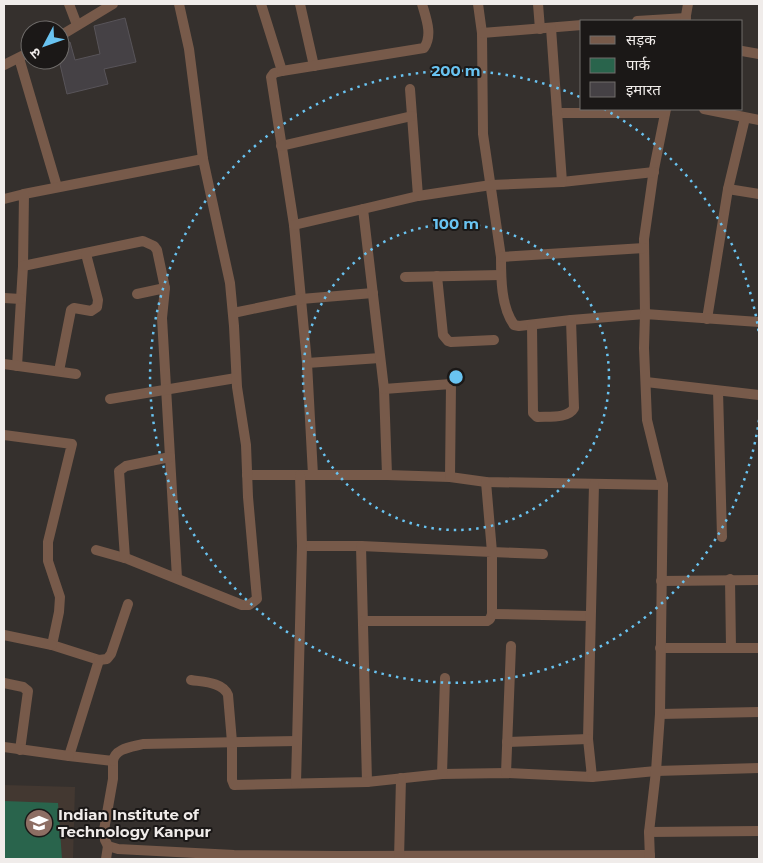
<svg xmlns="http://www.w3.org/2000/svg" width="763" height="863" font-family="Montserrat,'Noto Sans Devanagari',sans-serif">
<rect width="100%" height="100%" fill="#35302d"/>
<polygon fill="#433831" points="4,785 75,787 73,859 4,859"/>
<polygon fill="#29644c" points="4,801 58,803 62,859 4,859"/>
<polygon fill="#454145" stroke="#585459" points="125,18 136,62 104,69 108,84 67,94 59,60 60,60 60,44 70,42 75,60 100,54 94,26"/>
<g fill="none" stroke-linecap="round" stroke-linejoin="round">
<g stroke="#775a4a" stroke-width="10">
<polyline points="69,4 77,25"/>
<polyline points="261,4 282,71 274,73 271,77 294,225 307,363 313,475"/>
<polyline points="300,4 314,66"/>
<path d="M478 4 482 33 483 134 501 257C501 278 501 307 514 325L519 326 571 320 645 314 644 239 654 169 666 109"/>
<polyline points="538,4 540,29"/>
<polyline points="637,21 686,18"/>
<polyline points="685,21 688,4"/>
<polyline points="482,33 582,25"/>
<polyline points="60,36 113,4"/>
<polyline points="742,51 759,54"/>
<polyline points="19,58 57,187"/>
<polyline points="4,65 30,52"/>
<path d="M282 71 424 48C433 35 426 18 422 4"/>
<polyline points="410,89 418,196"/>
<polyline points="704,109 759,120"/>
<polyline points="557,113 665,113"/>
<polyline points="281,146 412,116"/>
<polyline points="562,182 654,172"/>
<polyline points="728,189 759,194"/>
<polyline points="24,194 203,159"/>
<polyline points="4,199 24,194 23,266 17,366"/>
<polyline points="294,225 363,209"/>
<polyline points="501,257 644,248"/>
<polyline points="23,266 143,241 154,246 157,250 165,288 162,318 177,578"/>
<polyline points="437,276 443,335 448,341 451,342 494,340"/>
<polyline points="405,277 501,275"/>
<polyline points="137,294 165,288"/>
<polyline points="4,298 21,299"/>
<polyline points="233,313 301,299 373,293"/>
<polyline points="707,319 728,189 745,118"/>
<path d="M532 325 533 413 537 417C547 416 568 419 574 408L571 320"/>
<polyline points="307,363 380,358"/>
<polyline points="4,364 76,374"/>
<polyline points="59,371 71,310 74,308 91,311 97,307 98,300 86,254"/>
<polyline points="646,382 759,395"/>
<polyline points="384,389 387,475"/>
<polyline points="718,391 722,537"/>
<polyline points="110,399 236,378"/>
<polyline points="4,435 72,444 48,542 48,561 60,597 59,612 52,645 99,660 107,659 111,654 128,604"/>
<polyline points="247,475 387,475 450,477 486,482 663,485"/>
<polyline points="450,477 451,384 384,389 363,209 418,196 491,185 562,182 551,28"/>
<polyline points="486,482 492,552 543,554"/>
<polyline points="302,546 361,546 367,782"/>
<polyline points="361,546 492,552 492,614 490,619 487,621 363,621"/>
<polyline points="96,550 128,559 242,605 249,605 257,599 248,497 246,445 237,387 234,326 230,283 203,159 189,49 179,4"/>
<polyline points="125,558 119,471 126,466 170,457"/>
<polyline points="730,579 731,648"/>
<polyline points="661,581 759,580"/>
<polyline points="492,614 590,616"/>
<polyline points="4,635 52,645"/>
<polyline points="660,648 759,648"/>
<polyline points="99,660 69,756 113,761 113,779 104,830 105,840 108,846 118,849 234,855 339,856 650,855"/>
<path d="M191 680C203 682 223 682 228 695L232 742V780L234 785 367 782 442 774 506 773 592 777 588 739 594 484"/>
<polyline points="4,683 23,687 28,691 20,750"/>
<polyline points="660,714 759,712"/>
<polyline points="507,742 588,739"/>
<polyline points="4,747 69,756"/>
<path d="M113 761C115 748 132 747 143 744L297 741"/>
<polyline points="506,773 511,646"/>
<polyline points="442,774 445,678"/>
<polyline points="592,777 656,771 759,768"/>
<polyline points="296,783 302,546 300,475"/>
<polyline points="649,832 759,831"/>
<polyline points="106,859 108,846"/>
<polyline points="399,859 401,778"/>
<polyline points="650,859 649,832 656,771 660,714 663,485 647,420 644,348 645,314 759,322"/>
</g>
</g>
<g fill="none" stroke="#69c3f1" stroke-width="2.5" stroke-dasharray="2.5 5">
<circle cx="456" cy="377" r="153"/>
<path d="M759 420A306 306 0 1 1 580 97M604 109A306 306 0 0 1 759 334"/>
</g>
<defs>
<symbol id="university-disc" viewBox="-11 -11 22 22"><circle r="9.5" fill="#8d6e63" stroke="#1b1817"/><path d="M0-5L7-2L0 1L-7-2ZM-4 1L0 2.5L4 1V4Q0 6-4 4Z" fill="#fff"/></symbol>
</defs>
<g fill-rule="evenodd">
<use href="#university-disc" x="23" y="807" width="32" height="32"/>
</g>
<g text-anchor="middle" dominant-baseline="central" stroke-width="4" stroke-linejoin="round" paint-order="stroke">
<g font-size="15" font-weight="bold" fill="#f0ecea" stroke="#1b1817" text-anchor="start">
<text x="58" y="814">Indian Institute of<tspan x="58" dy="17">Technology Kanpur</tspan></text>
</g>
</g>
<circle cx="456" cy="377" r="8" fill="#69c3f1" stroke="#1b1817" stroke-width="2.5"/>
<g font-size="15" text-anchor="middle" font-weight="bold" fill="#69c3f1" stroke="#1b1817" stroke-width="4" stroke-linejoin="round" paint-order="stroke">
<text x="456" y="76">200 m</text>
<text x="456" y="229">100 m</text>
</g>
<rect width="763" height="863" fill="none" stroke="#f0ecea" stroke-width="10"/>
<rect x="580" y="20" width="162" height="90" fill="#1b1817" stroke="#706d6b"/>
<rect x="590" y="36" width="25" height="8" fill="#775a4a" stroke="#706d6b"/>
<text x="626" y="45" font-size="15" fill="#f0ecea">सड़क</text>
<rect x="590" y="58" width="25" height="15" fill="#29644c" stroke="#706d6b"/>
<text x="626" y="70" font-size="15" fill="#f0ecea">पार्क</text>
<rect x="590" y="82" width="25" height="15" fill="#454145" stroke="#706d6b"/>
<text x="626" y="95" font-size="15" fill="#f0ecea">इमारत</text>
<g transform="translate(45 45) rotate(229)"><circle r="24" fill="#1b1817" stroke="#706d6b"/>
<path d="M0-4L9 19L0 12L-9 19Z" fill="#69c3f1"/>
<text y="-8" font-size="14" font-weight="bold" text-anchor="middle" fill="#f0ecea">उ</text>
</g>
</svg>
